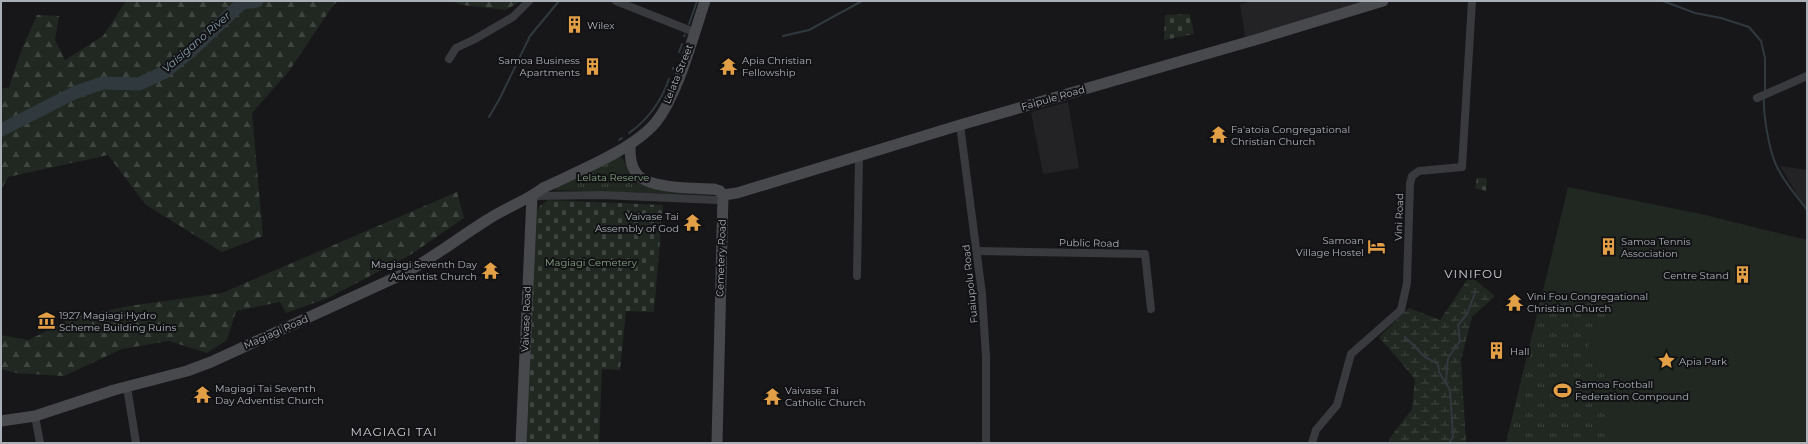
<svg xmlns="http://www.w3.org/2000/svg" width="1808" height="444" font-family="Montserrat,sans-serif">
<defs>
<pattern id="forest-firs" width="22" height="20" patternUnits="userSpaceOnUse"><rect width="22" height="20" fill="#212822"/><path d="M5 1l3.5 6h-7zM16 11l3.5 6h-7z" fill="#3f4540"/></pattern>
<pattern id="wetland-marsh" width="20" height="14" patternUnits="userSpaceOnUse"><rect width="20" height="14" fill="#212822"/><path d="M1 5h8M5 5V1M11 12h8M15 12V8" fill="none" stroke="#3f4540"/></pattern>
<pattern id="cemetery-stones" width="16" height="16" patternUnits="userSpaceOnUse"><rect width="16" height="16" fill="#212822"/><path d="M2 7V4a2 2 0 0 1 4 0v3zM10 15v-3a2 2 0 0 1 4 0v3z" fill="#3f4540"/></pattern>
<pattern id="park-tufts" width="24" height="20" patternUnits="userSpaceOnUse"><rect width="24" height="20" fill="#212822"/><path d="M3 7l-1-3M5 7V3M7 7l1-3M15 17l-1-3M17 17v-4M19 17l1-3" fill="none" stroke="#3f4540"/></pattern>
</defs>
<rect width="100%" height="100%" fill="#171719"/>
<g fill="#232326">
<polygon points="1256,1 1368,1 1245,37 1240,4"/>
<polygon points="1068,102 1079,168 1043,174 1031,112"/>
<polygon points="1780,166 1807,170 1807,211"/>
</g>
<polygon fill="#212822" points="1568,187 1701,214 1807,240 1807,443 1506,443"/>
<g fill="url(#forest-firs)">
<polygon points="126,1 340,1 334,4 289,71 252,113 263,236 222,252 146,205 108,155 8,177 1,190 1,89 9,87 21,51 37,15 59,16 55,40 65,60 103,36"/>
<polygon points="452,1 521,1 506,10 462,5"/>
<polygon points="457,192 464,218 410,255 328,298 286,313 280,302 236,311 227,340 207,353 169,341 122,349 64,376 15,373 1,369 1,335 29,340 71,318 129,306 222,293"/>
</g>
<polygon fill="url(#wetland-marsh)" points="1470,276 1495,296 1472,317 1461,360 1466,443 1389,443 1389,439 1412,409 1415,379 1379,337 1409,308 1440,320"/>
<g fill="url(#cemetery-stones)">
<polygon points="1190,14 1194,34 1164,40 1165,15"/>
<polygon points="1477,178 1486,178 1487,181 1486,191 1475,188"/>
<polygon points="548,200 663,205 654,312 626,311 620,370 602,369 599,443 525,443 533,217 539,207"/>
</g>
<g fill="url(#park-tufts)">
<path d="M618 157H621C627 163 627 173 633 179 649 194 692 192 713 194V195L555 190V187Z"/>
<path d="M1543 290 1621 309C1601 324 1593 333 1584 356L1603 364 1609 416 1607 443H1506Z"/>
</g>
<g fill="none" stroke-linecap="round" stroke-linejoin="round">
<g stroke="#30393e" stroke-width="2">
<polyline points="1663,1 1695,13 1721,18 1749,27 1761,41 1765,58 1765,92"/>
<polyline points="689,24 697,1"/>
<polyline points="684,36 685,35"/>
<polyline points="783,36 809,30 862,1"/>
<polyline points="679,52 682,44"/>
<polyline points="673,69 673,68"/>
<path d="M1764 97C1763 114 1769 151 1777 167 1784 182 1797 196 1807 210"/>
<polyline points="489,117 500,98 530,36 559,1"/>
<path d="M629 133C649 119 661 102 669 79"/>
<polyline points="619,140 622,138"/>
<polyline points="1405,337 1425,357 1438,364 1439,372 1450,390 1453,437 1449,443"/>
<polyline points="1446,382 1448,358 1460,341 1458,325 1467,314 1475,293"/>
</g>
<polyline stroke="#30393e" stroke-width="13" points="1,130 76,92 103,83 139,84 165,72 191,51 242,3 257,1"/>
<g stroke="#383a3e" stroke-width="8">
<polyline points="616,1 694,32"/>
<polyline points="449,59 456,48 475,39 513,17 529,1"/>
<polyline points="1757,98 1807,76"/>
<polyline points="960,125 982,294 986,357 986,443"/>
<polyline points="533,196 602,195 717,200 723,195"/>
<polyline points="977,251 1145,254 1151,309"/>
<polyline points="857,276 859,156"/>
<polyline points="127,387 136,443"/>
<polyline points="35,416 40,443"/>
<polyline points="1312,443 1316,430 1337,405 1351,354 1401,310 1407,283 1410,184 1412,176 1419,171 1462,167 1472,1"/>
</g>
<g stroke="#47494d" stroke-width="11">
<path d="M630 144C630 154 630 166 637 174 648 189 696 188 714 189L720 191 723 195 717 443"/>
<polyline points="723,195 737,193 960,125 1258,39 1383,1"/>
<path d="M1 421 35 416 114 390 187 371 211 362 401 275C432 259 458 238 487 220 505 208 526 201 543 188 576 172 633 150 656 122 678 95 693 36 705 1"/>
<polyline points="521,443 532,196"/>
</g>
</g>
<defs>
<symbol id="building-bare" viewBox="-9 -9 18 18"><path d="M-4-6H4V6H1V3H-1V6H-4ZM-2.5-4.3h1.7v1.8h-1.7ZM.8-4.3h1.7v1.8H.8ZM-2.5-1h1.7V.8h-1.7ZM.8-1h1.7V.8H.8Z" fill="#e29f46" stroke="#121214" stroke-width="2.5" paint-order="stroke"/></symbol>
<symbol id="temple-bare" viewBox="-9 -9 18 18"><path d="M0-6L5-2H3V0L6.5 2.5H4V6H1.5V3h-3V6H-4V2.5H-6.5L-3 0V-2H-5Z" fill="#e29f46" stroke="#121214" stroke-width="2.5" paint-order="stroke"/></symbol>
<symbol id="hotel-bare" viewBox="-9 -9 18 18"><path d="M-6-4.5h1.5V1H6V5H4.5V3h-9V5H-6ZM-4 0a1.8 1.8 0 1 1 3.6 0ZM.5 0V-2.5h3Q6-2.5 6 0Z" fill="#e29f46" stroke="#121214" stroke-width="2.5" paint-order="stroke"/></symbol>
<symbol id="museum-bare" viewBox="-9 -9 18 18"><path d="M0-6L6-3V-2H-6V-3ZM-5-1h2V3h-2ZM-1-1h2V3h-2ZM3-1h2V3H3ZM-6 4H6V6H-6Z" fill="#e29f46" stroke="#121214" stroke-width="2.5" paint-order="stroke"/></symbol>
<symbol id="sight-bare" viewBox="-9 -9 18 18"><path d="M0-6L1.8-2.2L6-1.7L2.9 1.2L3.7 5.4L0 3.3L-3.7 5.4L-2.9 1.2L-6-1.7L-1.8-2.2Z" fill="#e29f46" stroke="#121214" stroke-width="2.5" paint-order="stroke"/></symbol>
<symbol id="stadium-bare" viewBox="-9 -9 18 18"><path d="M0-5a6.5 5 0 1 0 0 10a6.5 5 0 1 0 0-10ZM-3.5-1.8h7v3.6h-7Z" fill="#e29f46" stroke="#121214" stroke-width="2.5" paint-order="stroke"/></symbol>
</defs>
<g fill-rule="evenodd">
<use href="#building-bare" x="562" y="12" width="25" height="25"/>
<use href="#building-bare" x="580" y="54" width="25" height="25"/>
<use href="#temple-bare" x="716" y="54" width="25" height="25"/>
<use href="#temple-bare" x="1206" y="122" width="25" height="25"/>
<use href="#temple-bare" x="680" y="210" width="25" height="25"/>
<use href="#hotel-bare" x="1364" y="234" width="25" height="25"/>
<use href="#building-bare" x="1596" y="234" width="25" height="25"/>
<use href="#temple-bare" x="478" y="258" width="25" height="25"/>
<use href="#building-bare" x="1730" y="262" width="25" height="25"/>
<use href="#temple-bare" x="1502" y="290" width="25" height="25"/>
<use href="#museum-bare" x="34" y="308" width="25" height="25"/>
<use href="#building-bare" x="1484" y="338" width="25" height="25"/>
<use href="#sight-bare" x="1654" y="348" width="25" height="25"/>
<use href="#stadium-bare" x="1550" y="378" width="25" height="25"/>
<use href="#temple-bare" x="190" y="382" width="25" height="25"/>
<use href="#temple-bare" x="760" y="384" width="25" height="25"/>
</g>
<g text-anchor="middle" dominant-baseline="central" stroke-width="4" stroke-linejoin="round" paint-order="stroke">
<g font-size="10" fill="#aab0b8" stroke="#121214" text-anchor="start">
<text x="587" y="25">Wilex</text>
<text x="580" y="60" text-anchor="end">Samoa Business<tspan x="580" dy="12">Apartments</tspan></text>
<text x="742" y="60">Apia Christian<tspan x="742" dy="12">Fellowship</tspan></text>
<text x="1231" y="129">Fa'atoia Congregational<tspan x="1231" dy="12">Christian Church</tspan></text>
<text x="679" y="216" text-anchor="end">Vaivase Tai<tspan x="679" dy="12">Assembly of God</tspan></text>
<text x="1364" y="240" text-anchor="end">Samoan<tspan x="1364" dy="12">Village Hostel</tspan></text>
<text x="1621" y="241">Samoa Tennis<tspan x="1621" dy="12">Association</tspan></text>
<text x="477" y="264" text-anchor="end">Magiagi Seventh Day<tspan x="477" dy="12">Adventist Church</tspan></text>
<text x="1729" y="275" text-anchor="end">Centre Stand</text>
<text x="1527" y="296">Vini Fou Congregational<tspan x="1527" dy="12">Christian Church</tspan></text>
<text x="59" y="315">1927 Magiagi Hydro<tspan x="59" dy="12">Scheme Building Ruins</tspan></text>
<text x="1510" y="351">Hall</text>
<text x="1679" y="361">Apia Park</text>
<text x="1575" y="384">Samoa Football<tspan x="1575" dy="12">Federation Compound</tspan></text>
<text x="215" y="388">Magiagi Tai Seventh<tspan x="215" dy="12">Day Adventist Church</tspan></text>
<text x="785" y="390">Vaivase Tai<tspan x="785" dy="12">Catholic Church</tspan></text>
</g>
<g font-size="10" fill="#aab0b8" stroke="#121214">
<text transform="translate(678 74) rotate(-68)">Lelata Street</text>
<text transform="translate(1053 98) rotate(-16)">Faipule Road</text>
<text transform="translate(1399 217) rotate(-88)">Vini Road</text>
<text transform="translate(1089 243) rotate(1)">Public Road</text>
<text transform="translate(721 258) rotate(-88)">Cemetery Road</text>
<text transform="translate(970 284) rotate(-96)">Fuaiupolu Road</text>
<text transform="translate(526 319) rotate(-88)">Vaivase Road</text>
<text transform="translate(276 332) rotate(-24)">Magiagi Road</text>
</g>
<g font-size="10" fill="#84a183" stroke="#121214">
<text x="613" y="177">Lelata Reserve</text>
<text x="591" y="262">Magiagi Cemetery</text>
</g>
<g font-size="11" font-style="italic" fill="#859faf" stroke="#121214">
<text transform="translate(196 42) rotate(-41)">Vaisigano River</text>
</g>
<g font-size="12" letter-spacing="1" fill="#cbced4" stroke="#121214">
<text x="1474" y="273">VINIFOU</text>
<text x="394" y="431">MAGIAGI TAI</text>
</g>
</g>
<rect width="1808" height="444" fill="none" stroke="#aab0b8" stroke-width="4"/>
</svg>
